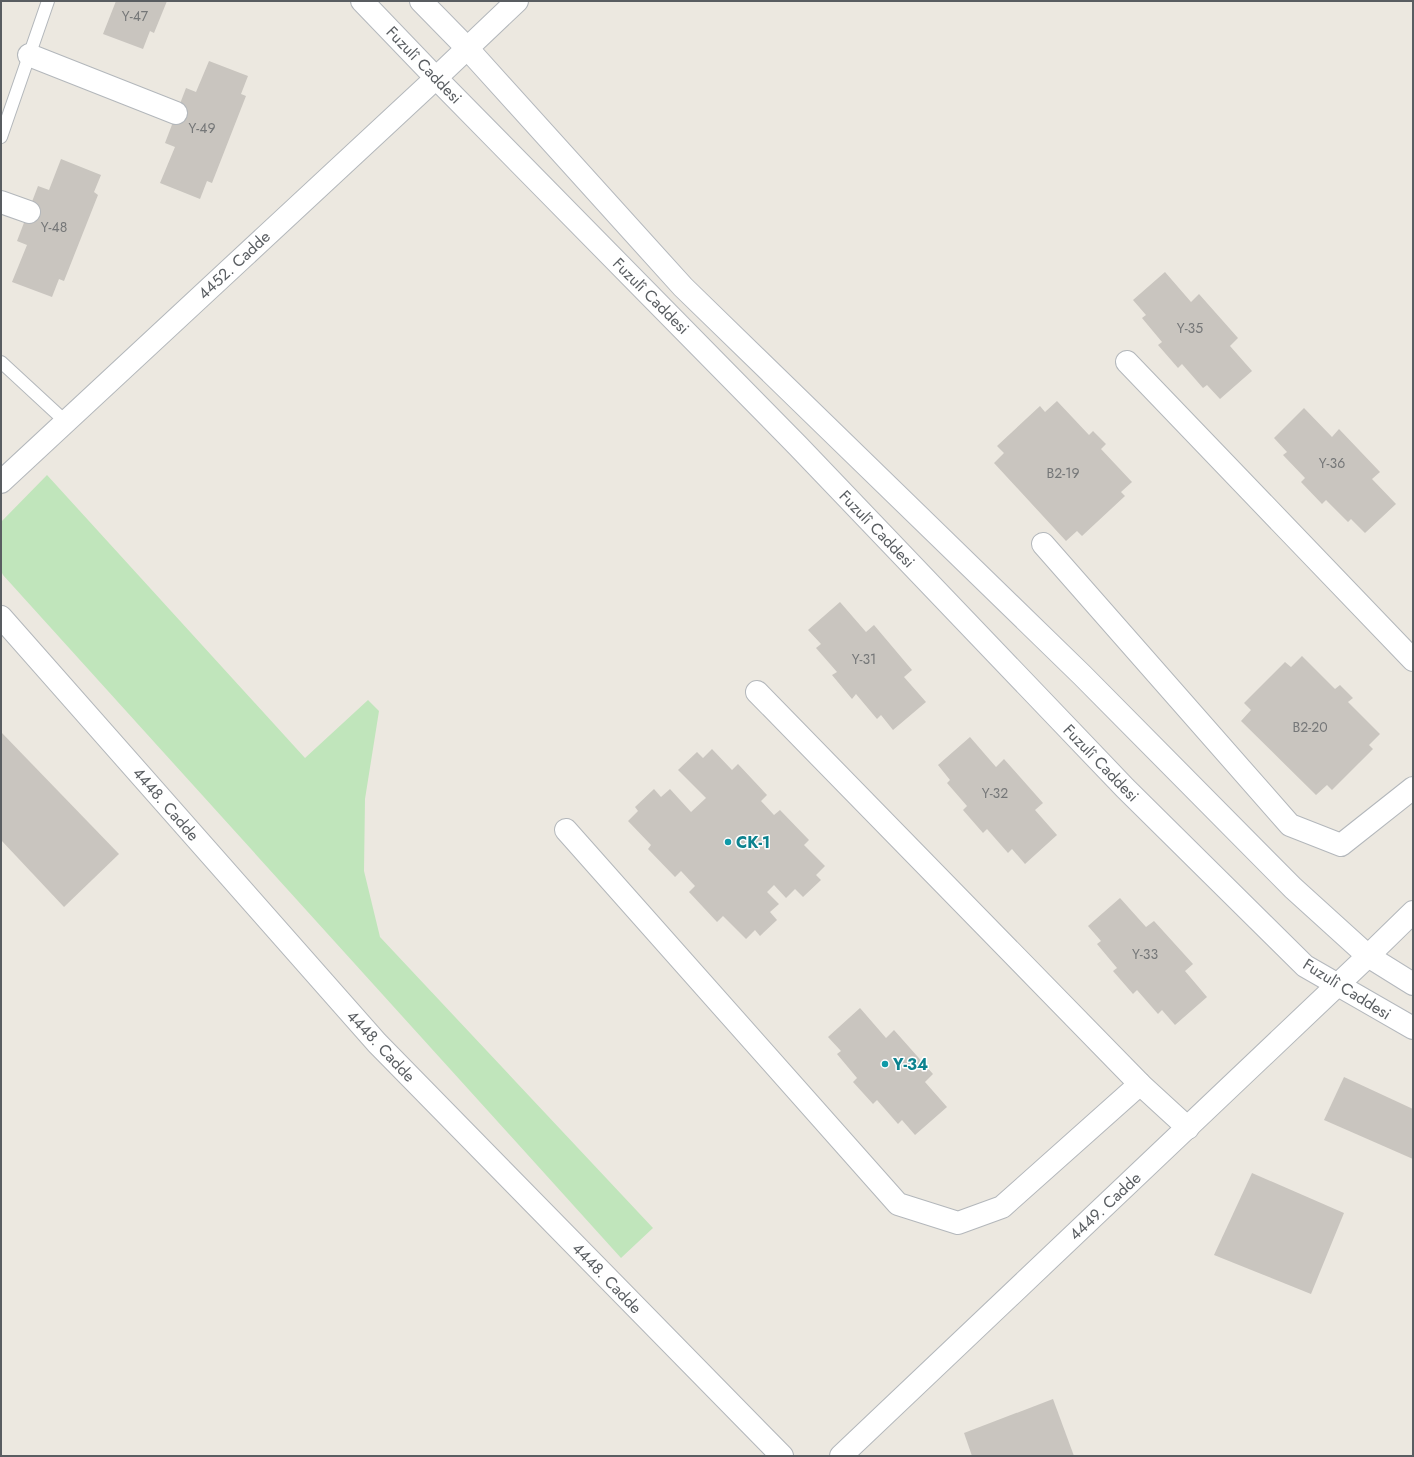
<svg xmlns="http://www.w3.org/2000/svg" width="1414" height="1457" font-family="Jost,sans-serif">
<rect width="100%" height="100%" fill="#ece8e0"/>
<polygon fill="#c0e5bb" points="47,475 305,758 368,700 379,711 365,799 364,871 380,937 653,1228 621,1258 3,575 1,571 1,522"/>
<g fill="#c9c5bf">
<polygon points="116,1 167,1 154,33 150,31 143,49 103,34"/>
<polygon points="209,61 248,76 241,94 246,96 212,183 207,181 200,199 160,183 175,147 165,143 186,88 196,92"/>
<polygon points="61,159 101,175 94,192 98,195 64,281 59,279 52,297 12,282 27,245 17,241 38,186 49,190"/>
<polygon points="1165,272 1191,302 1199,294 1238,338 1230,346 1252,371 1220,399 1207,385 1203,388 1182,364 1178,368 1158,345 1162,342 1142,318 1146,315 1133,300"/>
<polygon points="1057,401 1089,435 1093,431 1106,444 1101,449 1132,482 1121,492 1125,496 1082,536 1077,531 1066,541 994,463 1004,453 997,446 1040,406 1045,412"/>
<polygon points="1304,408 1332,437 1339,429 1380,472 1372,479 1396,504 1365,533 1351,519 1348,522 1326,500 1322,504 1301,482 1305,478 1283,455 1287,452 1274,438"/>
<polygon points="840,602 866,632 874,625 912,670 904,677 926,702 893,730 881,715 877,719 856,694 852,699 832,675 837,672 816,648 821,644 808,630"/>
<polygon points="1302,656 1335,689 1340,685 1353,698 1348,702 1380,734 1369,745 1373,749 1332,790 1327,785 1316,795 1241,721 1251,710 1244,703 1285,662 1291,667"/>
<polygon points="1,732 119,854 64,907 1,840"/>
<polygon points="970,737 996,767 1004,759 1043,803 1035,810 1057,835 1025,864 1012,849 1008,853 987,829 983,833 963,810 967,806 947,783 950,780 938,765"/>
<polygon points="712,749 732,770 738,764 767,795 761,801 774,815 780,810 809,840 804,845 825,866 816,875 821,880 803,897 795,889 786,898 774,885 767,892 779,904 770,912 777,920 760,936 755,930 746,939 723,916 717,922 689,892 695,886 681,871 675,877 648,849 651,845 628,821 638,811 635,807 654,789 661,797 670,789 691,812 706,798 678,770 697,752 703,758"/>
<polygon points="1120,898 1146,927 1154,921 1193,964 1185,971 1207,997 1175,1025 1162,1010 1158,1014 1137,990 1133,994 1113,971 1117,968 1097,944 1101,941 1088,926"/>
<polygon points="860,1008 886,1038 894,1030 933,1074 925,1082 947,1107 915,1135 902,1120 898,1124 877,1100 873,1104 853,1082 857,1078 837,1054 841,1051 828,1037"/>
<polygon points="1344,1077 1413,1109 1413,1159 1324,1120"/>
<polygon points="1252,1173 1344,1213 1311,1294 1214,1255"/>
<polygon points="1053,1399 1074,1456 972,1456 964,1433"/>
</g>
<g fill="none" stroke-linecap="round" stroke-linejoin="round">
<defs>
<g id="lane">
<polyline points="1,137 48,1"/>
<polyline points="1,362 66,422"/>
</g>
<g id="street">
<polyline points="29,55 176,113"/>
<polyline points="1,202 29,212"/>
<polyline points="1127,362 1413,660"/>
<polyline points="1,482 436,78 517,1"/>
<polyline points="1043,544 1290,825 1341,845 1413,788"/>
<polyline points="1,617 377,1043 782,1456"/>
<polyline points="757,692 1140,1084 1188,1128"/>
<polyline points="566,830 898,1204 958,1223 1002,1207 1140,1084"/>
<polyline points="841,1456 1368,956 1413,912"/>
</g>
<g id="secondary">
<polyline points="362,1 436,78 798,446 1125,788 1305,966 1413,1028"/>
<polyline points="421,1 467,48 683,287 1082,675 1293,888 1368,956 1413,984"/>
</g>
</defs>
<use href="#lane" stroke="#b3b7bb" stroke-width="14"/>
<use href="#street" stroke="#b3b7bb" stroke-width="24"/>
<use href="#secondary" stroke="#b4b8bd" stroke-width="24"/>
<use href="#lane" stroke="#fff" stroke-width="12"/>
<use href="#street" stroke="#fff" stroke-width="22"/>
<use href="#secondary" stroke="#fff" stroke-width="22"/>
</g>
<g fill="#0f9aa8" stroke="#fff" stroke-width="1.5">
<circle cx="728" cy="842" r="4"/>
<circle cx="885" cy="1064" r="4"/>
</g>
<g text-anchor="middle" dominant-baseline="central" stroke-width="3" stroke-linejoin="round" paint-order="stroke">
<g font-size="14" fill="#757778">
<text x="135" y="16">Y-47</text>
<text x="202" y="128">Y-49</text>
<text x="54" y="227">Y-48</text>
<text x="1190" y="328">Y-35</text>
<text x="1332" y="463">Y-36</text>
<text x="1063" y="473">B2-19</text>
<text x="864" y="659">Y-31</text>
<text x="1310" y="727">B2-20</text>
<text x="995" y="793">Y-32</text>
<text x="1145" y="954">Y-33</text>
</g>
<g font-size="16" fill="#595d61" stroke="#fff">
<text transform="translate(424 65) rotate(46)">Fuzulî Caddesi</text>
<text transform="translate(234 265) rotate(-43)">4452. Cadde</text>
<text transform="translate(651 296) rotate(45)">Fuzulî Caddesi</text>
<text transform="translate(877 529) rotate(46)">Fuzulî Caddesi</text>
<text transform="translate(1101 763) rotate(46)">Fuzulî Caddesi</text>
<text transform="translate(166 804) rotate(49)">4448. Cadde</text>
<text transform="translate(1347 989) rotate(32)">Fuzulî Caddesi</text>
<text transform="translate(381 1046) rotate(47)">4448. Cadde</text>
<text transform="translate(1105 1206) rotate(-43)">4449. Cadde</text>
<text transform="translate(607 1278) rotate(46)">4448. Cadde</text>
</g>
<g font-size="16" font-weight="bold" fill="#0d838f" stroke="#fff" text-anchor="start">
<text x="736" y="842">CK-1</text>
<text x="893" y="1064">Y-34</text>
</g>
</g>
<rect width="1414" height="1457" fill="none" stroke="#595d61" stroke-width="4"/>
</svg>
